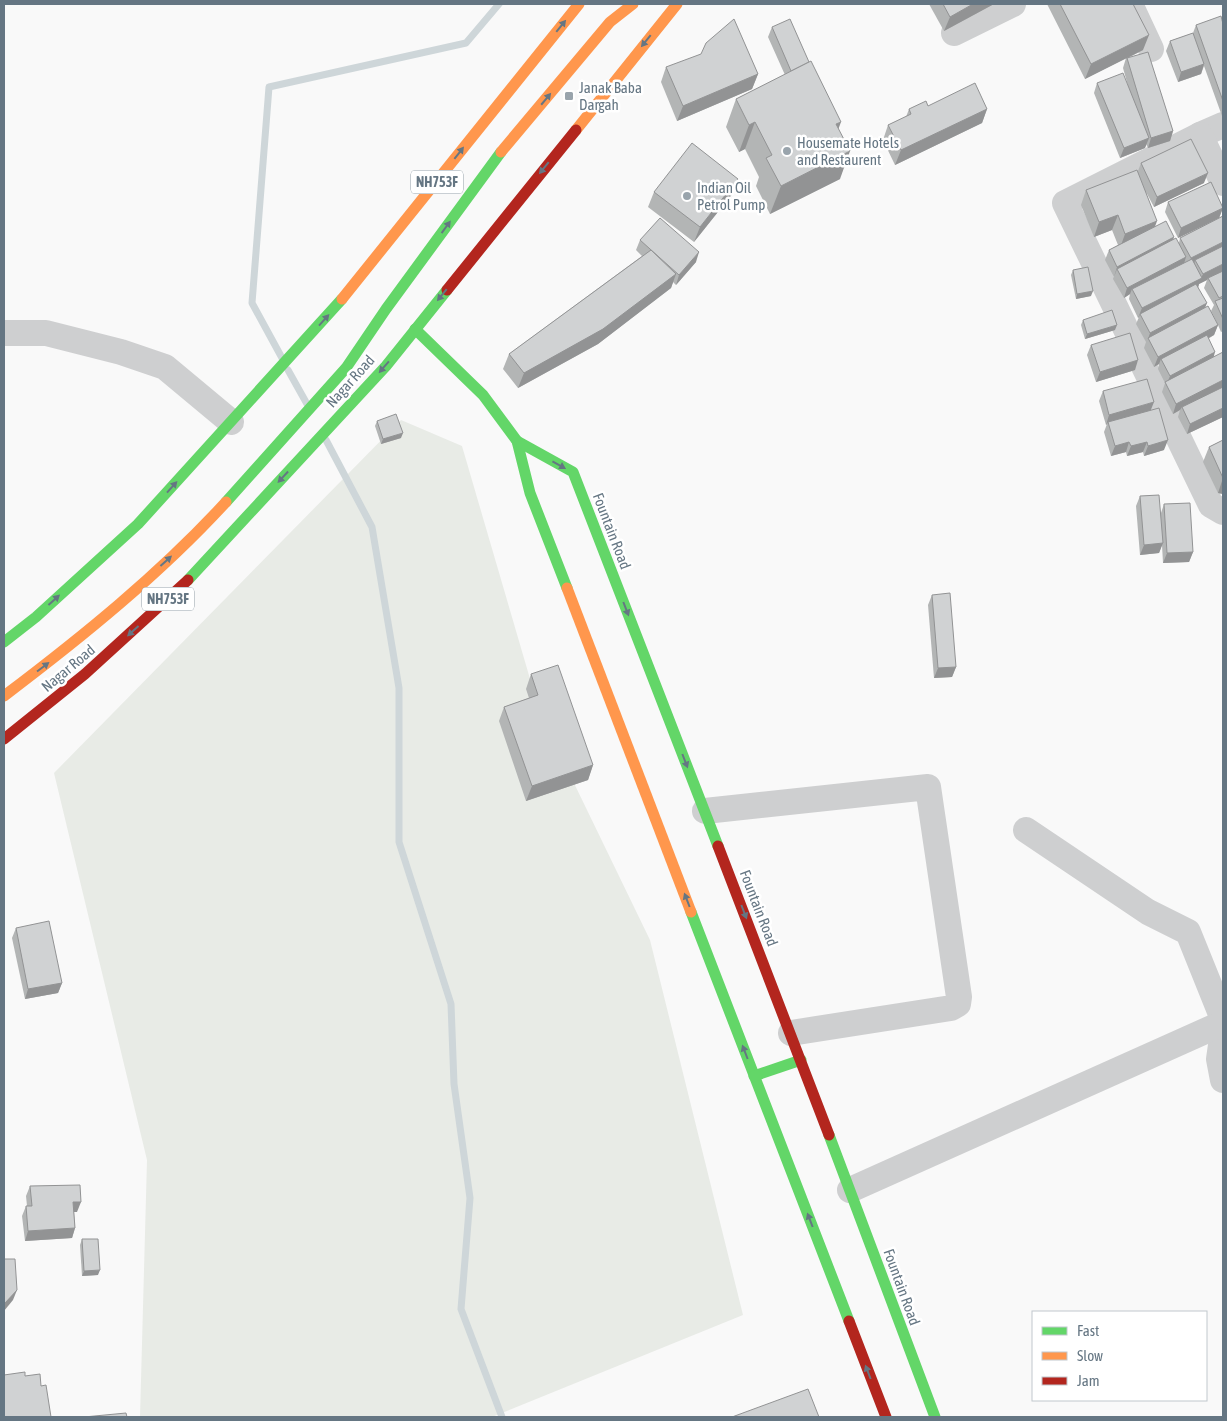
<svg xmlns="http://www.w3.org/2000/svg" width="1227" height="1421" font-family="'Asap Condensed',sans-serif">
<rect width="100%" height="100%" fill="#f9f9f9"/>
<polygon fill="#e8ebe6" points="401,420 462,446 540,713 650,940 743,1315 492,1417 140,1417 147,1160 54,773"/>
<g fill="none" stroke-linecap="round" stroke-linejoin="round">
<g stroke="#ced6d9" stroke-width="7">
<polyline points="282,358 252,303 269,87 466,43 499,4"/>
<polyline points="288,370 307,404"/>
<polyline points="326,440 372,527 399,688 399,842 451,1004 454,1084 470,1198 461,1309 502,1417"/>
</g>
<g stroke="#cecfd0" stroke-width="26">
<polyline points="1130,4 1151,49"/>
<polyline points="954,33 1013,4"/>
<polyline points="1200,135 1223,125"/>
<polyline points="1223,183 1200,135 1065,203 1211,505 1223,512"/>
<polyline points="4,333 46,333 121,352 165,367 231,422"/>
<polyline points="705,811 928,787 959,997 958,1004 951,1008 791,1033"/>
<polyline points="1026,830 1148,912 1188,932 1223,1019"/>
<polyline points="1223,1031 1219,1059 1223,1080"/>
<polyline points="850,1190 1223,1023"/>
</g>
<g stroke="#63d668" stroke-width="11">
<polyline points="415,329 483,395 517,441 530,493 567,588"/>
<polyline points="517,441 573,472 718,846"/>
<polyline points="226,502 346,368 386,309 501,152"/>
<polyline points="188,580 386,366 447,290"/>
<polyline points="4,642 36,617 138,524 342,299"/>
<polyline points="691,912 849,1321"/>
<polyline points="754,1076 801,1060"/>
<polyline points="829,1135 935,1417"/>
</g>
<g stroke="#ff974d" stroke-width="11">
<polyline points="576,130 677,4"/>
<polyline points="501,152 610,22 633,4"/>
<polyline points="342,299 579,4"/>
<polyline points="567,588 691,912"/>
<path d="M4 696C82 637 160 574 226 502"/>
</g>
<g stroke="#b3261e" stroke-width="11">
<polyline points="447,290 576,130"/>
<polyline points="4,739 85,674 188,580"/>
<polyline points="718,846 829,1135"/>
<polyline points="849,1321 886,1417"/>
</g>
</g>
<g fill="#b3b5b5" fill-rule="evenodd">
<polygon points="929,4 994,4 944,31"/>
<polygon points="1047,4 1133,4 1143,50 1128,58 1173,131 1170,141 1148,148 1146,144 1145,148 1120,158 1094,93 1097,83 1130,93 1123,68 1126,58 1085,79"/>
<polygon points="1223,24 1223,116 1222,116 1204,66 1201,74 1178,82 1166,51 1170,41 1193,33 1196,25"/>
<polygon points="772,27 838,129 840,179 770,214 756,186 759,177 745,149 739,152 726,127 736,99 785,75 768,37"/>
<polygon points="666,67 758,74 752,89 677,121 661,82"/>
<polygon points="909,109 987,109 982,123 895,165 883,140 888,125 906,117"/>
<path d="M1141 163 1204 183 1154 207 1146 192 1155 226 1179 243 1180 238 1218 219 1178 238 1165 212 1168 202 1223 208 1219 218 1223 216V339L1222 336 1223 331 1221 332 1218 325 1214 335 1208 339 1214 357 1223 353V417L1187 434 1178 417 1180 410 1173 414 1162 392 1165 383 1158 369 1159 364 1154 367 1144 348 1146 342 1136 324 1139 317 1138 318 1129 299 1130 294 1124 298 1113 279 1114 276V277L1105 260 1109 250 1118 245 1112 230 1094 237 1081 205 1086 190 1138 171ZM1207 280 1204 288 1214 305 1211 311 1218 325 1205 307 1198 287 1199 284Z"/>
<polygon points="738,179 733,193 694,242 648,207 654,192"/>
<polygon points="640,240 696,262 676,285 673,282 671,288 598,344 518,388 503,369 509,354 642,256 636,250"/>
<polygon points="1073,270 1091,296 1076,299 1071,275"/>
<polygon points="1083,320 1115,330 1085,339 1081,325"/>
<polygon points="1091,345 1135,370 1096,382 1087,355"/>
<polygon points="1103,391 1151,410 1164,450 1144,456 1143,452 1127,456 1126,452 1111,456 1104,432 1107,424 1106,425 1099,401"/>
<polygon points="377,421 401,438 381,444 375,426"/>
<polygon points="1223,440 1223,494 1218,493 1203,462 1209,447"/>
<polygon points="1140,496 1161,513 1164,504 1193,552 1189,562 1163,563 1162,545 1159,553 1140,555 1136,506"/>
<polygon points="932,595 956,667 952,677 934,678 928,605"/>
<polygon points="531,674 593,765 588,780 526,801 499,721 504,707 529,698 526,689"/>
<polygon points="16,928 62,983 58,993 25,999 12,938"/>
<polygon points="30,1186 77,1212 74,1212 75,1228 72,1238 25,1241 22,1216 26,1206 27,1206 26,1196"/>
<polygon points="82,1239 98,1275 82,1276 80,1245"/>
</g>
<g fill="#929394">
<polygon points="973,4 994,4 944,31 950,17"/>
<polygon points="1149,35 1143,50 1085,79 1091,64"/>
<polygon points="1204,64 1201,74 1178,82 1181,72"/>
<polygon points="758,74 752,89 677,121 683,106"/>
<polygon points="987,109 982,123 895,165 901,150"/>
<polygon points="755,122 745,149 739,152 749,125"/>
<polygon points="841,122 831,149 836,124"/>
<polygon points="1173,131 1170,141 1148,148 1151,138"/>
<polygon points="1149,138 1145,148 1120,158 1124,148"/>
<polygon points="850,151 840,179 770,214 781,186"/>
<polygon points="1208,173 1204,183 1154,207 1157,197"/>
<polygon points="738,179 733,193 694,242 700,227"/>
<polygon points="1223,208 1219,218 1178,238 1181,228"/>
<polygon points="1118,215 1112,230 1094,237 1099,222"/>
<polygon points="1157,221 1152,235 1120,248 1125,234"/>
<polygon points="1174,237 1171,247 1117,269 1114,277 1117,267"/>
<polygon points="1223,242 1223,250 1195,260 1194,265 1187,268 1191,258"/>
<polygon points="699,252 696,262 676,285 679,275"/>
<polygon points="1186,257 1183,267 1132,289 1130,294 1124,298 1127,288"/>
<polygon points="1223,264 1223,272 1208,278 1207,280 1199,284 1198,288 1140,314 1139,317 1138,318 1142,308 1201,278 1203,274"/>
<polygon points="676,274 671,288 598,344 518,388 524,373"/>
<polygon points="1093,291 1091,296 1076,299 1077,294"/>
<polygon points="1207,303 1203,313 1148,339 1150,333"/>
<polygon points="1117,325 1115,330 1085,339 1087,334"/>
<polygon points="1218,325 1214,335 1163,362 1161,359 1159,364 1154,367 1158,357"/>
<polygon points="1215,352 1212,363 1166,386 1170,376"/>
<polygon points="1138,360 1135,370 1096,382 1100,372"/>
<polygon points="1223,380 1223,389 1182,407 1180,410 1173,414 1176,404"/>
<polygon points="1154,402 1150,412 1108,422 1107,424 1106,425 1109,415"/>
<polygon points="1223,408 1223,417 1187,434 1190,424"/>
<polygon points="403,433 401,438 381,444 383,439"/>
<polygon points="1168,440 1164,450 1144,456 1148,446"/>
<polygon points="1129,442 1126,452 1111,456 1115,446"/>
<polygon points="1147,442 1143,452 1127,456 1131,446"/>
<polygon points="1223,478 1223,494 1218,493"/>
<polygon points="1163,543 1159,553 1140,555 1144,545"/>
<polygon points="1193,552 1189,562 1163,563 1167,553"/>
<polygon points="956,667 952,677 934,678 938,668"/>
<polygon points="593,765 588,780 526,801 532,786"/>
<polygon points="62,983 58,993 25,999 28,989"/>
<polygon points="73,1202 81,1202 77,1212 70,1212"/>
<polygon points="75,1228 72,1238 25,1241 28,1231"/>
<polygon points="100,1270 98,1275 82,1276 84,1271"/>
<polygon points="17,1290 13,1300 4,1311 4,1303"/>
</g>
<g fill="#d0d2d3" stroke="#929394">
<polygon points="943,4 973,4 950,17"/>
<polygon points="1060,4 1133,4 1149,35 1091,64"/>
<polygon points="1221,16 1223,24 1223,101 1196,25"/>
<polygon points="734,19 758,74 683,106 666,67 701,54 706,43"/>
<polygon points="790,19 809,62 791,71 772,27"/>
<polygon points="1193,33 1204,64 1181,72 1170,41"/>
<polygon points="1148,52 1173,131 1151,138 1127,58"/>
<polygon points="811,61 841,122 836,124 850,151 781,186 766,158 772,155 755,122 749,125 736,99"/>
<polygon points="1123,73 1149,138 1124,148 1097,83"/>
<polygon points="975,83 987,109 901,150 888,125 911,114 909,109 926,101 928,106"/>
<polygon points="1191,139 1208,173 1157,197 1141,163"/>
<polygon points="692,143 738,179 700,227 654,192"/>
<polygon points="1137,170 1157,221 1125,234 1118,215 1099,222 1086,190"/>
<polygon points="1211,182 1223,208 1181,228 1168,202"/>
<polygon points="1223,216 1223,242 1191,258 1180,238"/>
<polygon points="660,218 699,252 679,275 640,240"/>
<polygon points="1166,221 1174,237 1117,267 1109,250"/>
<polygon points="1176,238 1186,257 1127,288 1117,269"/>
<polygon points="1223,246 1223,264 1203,274 1195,260"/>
<polygon points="651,250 676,274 603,329 524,373 509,354"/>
<polygon points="1192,259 1202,278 1142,308 1132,289"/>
<polygon points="1088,267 1093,291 1077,294 1073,270"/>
<polygon points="1223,271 1223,296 1219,298 1208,278"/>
<polygon points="1196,284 1207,303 1150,333 1140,314"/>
<polygon points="1223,298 1223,319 1215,301"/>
<polygon points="1208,306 1218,325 1158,357 1148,338"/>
<polygon points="1112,310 1117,325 1087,334 1083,320"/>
<polygon points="1130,333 1138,360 1100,372 1091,345"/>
<polygon points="1207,335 1215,352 1170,376 1161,359"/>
<polygon points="1223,352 1223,380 1176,404 1165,382"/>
<polygon points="1147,379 1154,402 1109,415 1103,391"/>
<polygon points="1223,387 1223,408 1190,424 1182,407"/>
<polygon points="1159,408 1168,440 1148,446 1147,442 1131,446 1129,442 1115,446 1108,422"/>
<polygon points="396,414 403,433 383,439 377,421"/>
<polygon points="1223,440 1223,478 1209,447"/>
<polygon points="1159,495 1163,543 1144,545 1140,496"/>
<polygon points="1190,503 1193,552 1167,553 1164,504"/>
<polygon points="950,593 956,667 938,668 932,595"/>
<polygon points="558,665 593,765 532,786 504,707 538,695 531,674"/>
<polygon points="49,921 62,983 28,989 16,928"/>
<polygon points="80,1185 81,1202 73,1202 75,1228 28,1231 26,1206 32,1206 30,1186"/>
<polygon points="82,1239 98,1239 100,1270 84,1271"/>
<polygon points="4,1259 15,1259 17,1290 5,1303 4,1303"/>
<polygon points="25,1372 25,1376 40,1374 41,1386 46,1385 51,1417 4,1417 4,1375"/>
<polygon points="808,1389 819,1417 732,1417"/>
<polygon points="126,1413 127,1417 84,1417"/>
</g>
<defs><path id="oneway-solid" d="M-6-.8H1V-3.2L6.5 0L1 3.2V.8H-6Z" transform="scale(1.25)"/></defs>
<g fill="#657683">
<use href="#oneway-solid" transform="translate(561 26) rotate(-51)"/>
<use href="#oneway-solid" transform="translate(646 41) rotate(129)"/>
<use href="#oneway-solid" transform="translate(546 99) rotate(-50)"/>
<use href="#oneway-solid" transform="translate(459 153) rotate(-52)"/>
<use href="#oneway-solid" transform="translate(544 168) rotate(129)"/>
<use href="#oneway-solid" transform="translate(446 227) rotate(-54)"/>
<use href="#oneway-solid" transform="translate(442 295) rotate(129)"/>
<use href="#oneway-solid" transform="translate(324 320) rotate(-48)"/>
<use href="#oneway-solid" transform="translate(384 367) rotate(131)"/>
<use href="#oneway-solid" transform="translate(559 465) rotate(29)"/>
<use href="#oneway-solid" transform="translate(283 477) rotate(133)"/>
<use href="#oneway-solid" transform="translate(172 487) rotate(-48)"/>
<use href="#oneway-solid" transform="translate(166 561) rotate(-42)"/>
<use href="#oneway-solid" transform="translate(54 600) rotate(-42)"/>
<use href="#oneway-solid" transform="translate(626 609) rotate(69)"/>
<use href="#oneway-solid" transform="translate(133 631) rotate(138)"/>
<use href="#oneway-solid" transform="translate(43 667) rotate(-37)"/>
<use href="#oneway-solid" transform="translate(685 761) rotate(69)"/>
<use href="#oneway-solid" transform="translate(687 900) rotate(-111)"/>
<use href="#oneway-solid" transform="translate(744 912) rotate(69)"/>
<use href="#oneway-solid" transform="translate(745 1052) rotate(-111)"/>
<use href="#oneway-solid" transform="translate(810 1220) rotate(-111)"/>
<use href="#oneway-solid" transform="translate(868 1372) rotate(-111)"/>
</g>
<g fill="#99a4ac" stroke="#fff" stroke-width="2">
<rect x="564" y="91" width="10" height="10" rx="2.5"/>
<circle cx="787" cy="151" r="5"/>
<circle cx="687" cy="196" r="5"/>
</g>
<g text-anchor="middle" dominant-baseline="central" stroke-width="5" stroke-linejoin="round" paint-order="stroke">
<g fill="#fff" stroke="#939fa8" stroke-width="1">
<rect x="411" y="170.5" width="52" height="23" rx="4"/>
<rect x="142" y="587.5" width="52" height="23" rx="4"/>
</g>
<g font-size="14" font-weight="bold" fill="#657683">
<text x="437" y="182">NH753F</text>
<text x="168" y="599">NH753F</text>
</g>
<g font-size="15" fill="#657683" stroke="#fff" text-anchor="start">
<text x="579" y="87">Janak Baba<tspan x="579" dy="17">Dargah</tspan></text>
<text x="797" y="142">Housemate Hotels<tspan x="797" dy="17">and Restaurent</tspan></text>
<text x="697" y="187">Indian Oil<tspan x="697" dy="17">Petrol Pump</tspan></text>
</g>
<g font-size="15" fill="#657683" stroke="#fff">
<text transform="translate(350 381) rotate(-48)">Nagar Road</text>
<text transform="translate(612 531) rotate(69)">Fountain Road</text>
<text transform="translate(68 668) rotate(-40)">Nagar Road</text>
<text transform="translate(759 908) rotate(69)">Fountain Road</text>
<text transform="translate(902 1287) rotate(70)">Fountain Road</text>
</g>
</g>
<rect width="1227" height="1421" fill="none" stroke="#657683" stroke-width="10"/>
<rect x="1032" y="1311" width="175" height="90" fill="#ffffff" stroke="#c1c8cd"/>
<rect x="1042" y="1327" width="25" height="8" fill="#63d668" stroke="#c1c8cd"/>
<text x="1077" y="1336" font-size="15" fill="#657683">Fast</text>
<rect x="1042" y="1352" width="25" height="8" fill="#ff974d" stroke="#c1c8cd"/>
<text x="1077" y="1361" font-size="15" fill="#657683">Slow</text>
<rect x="1042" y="1377" width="25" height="8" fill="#b3261e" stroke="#c1c8cd"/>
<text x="1077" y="1386" font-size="15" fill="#657683">Jam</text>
</svg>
